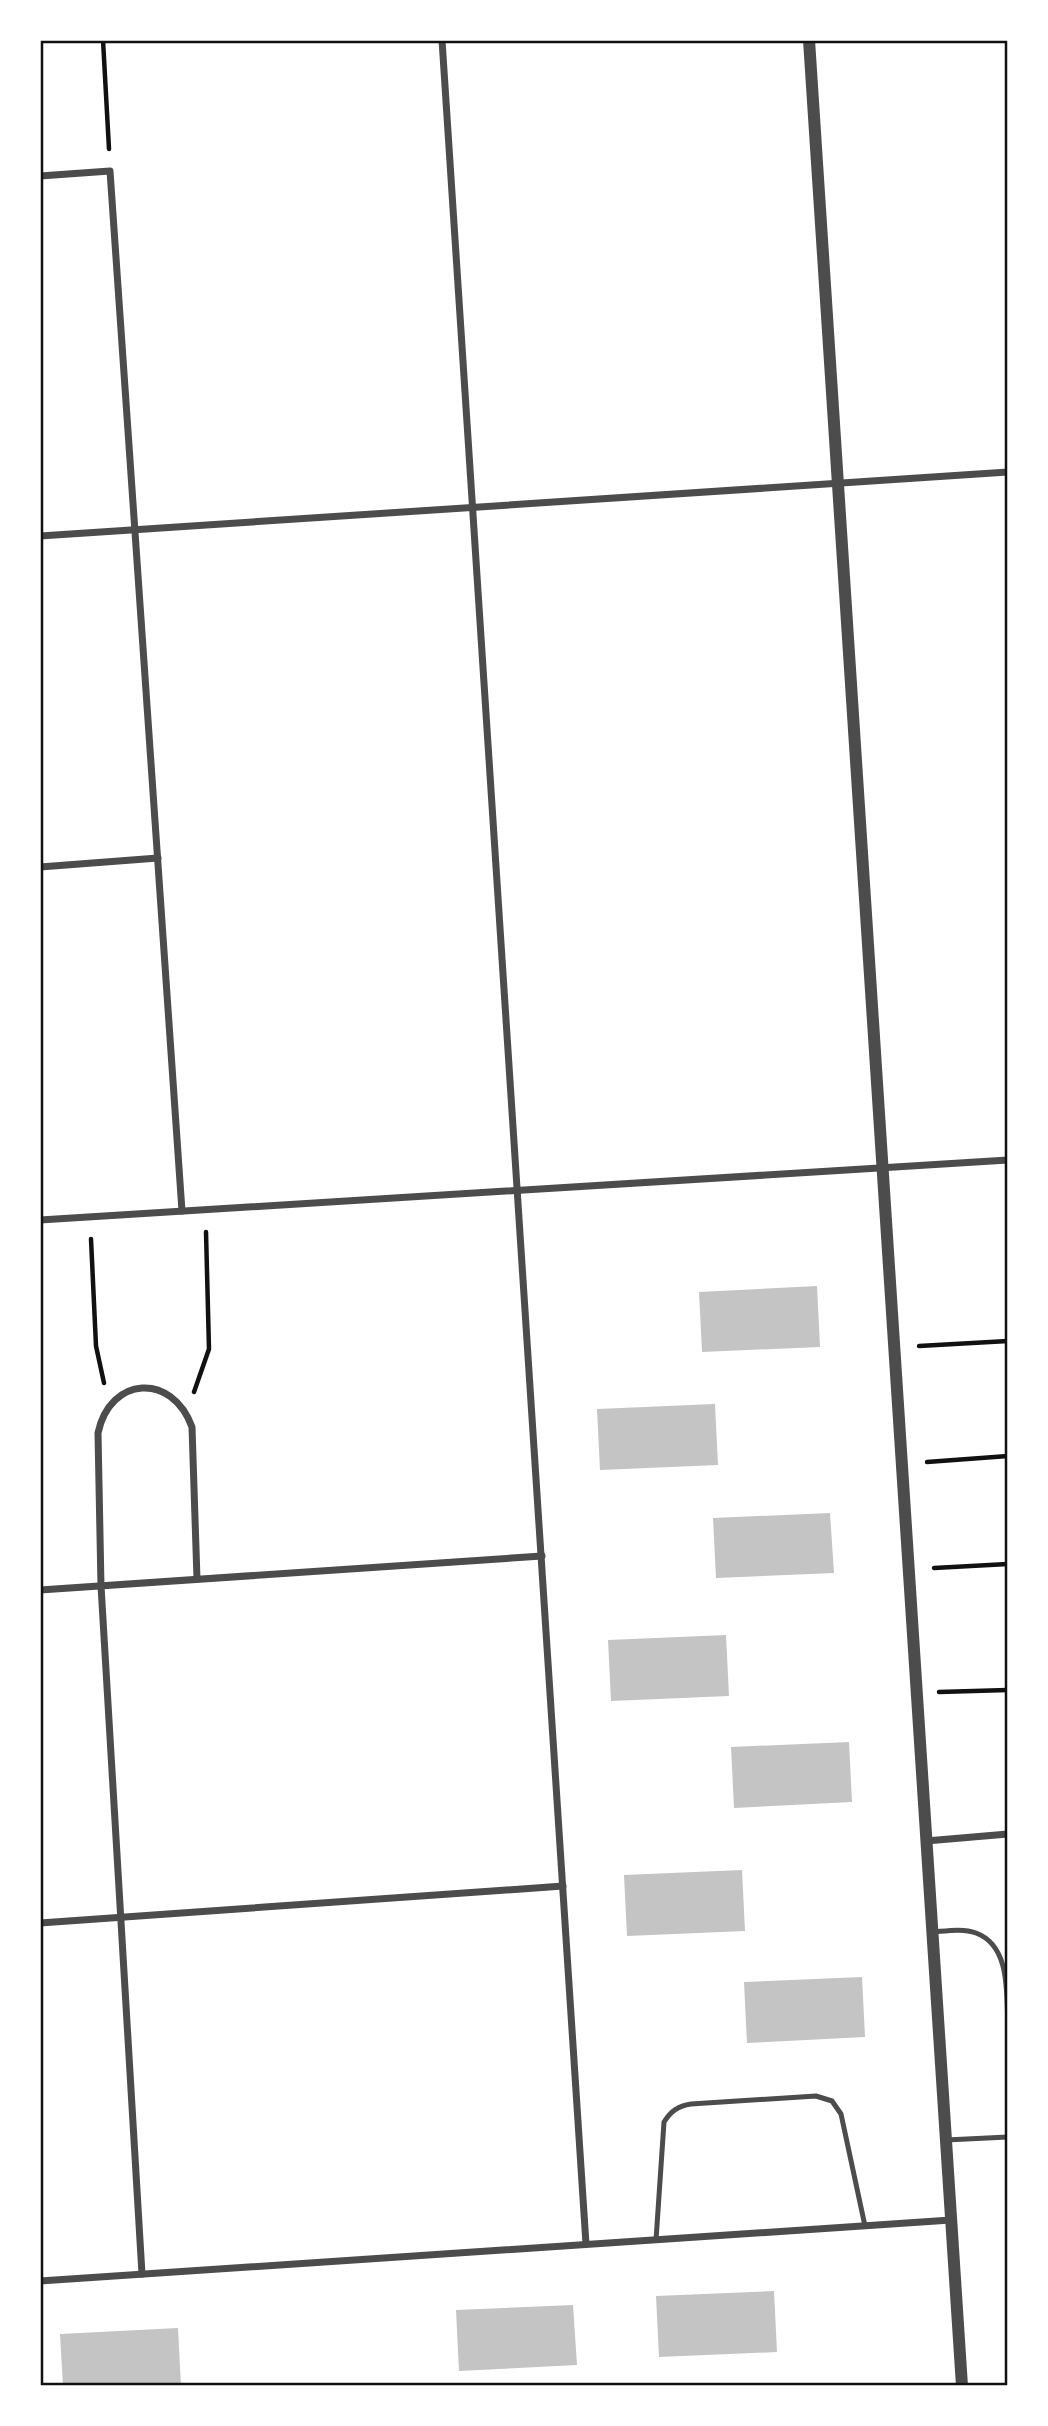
<svg xmlns="http://www.w3.org/2000/svg" width="1048" height="2426" font-family="'PT Sans Narrow',sans-serif">
<rect width="100%" height="100%" fill="#fff"/>
<g fill="#c4c4c4">
<polygon points="817,1286 820,1347 702,1352 699,1292"/>
<polygon points="715,1404 718,1465 600,1470 597,1409"/>
<polygon points="830,1513 834,1573 716,1578 713,1518"/>
<polygon points="726,1635 729,1696 611,1701 608,1640"/>
<polygon points="849,1742 852,1802 734,1808 731,1747"/>
<polygon points="742,1870 745,1931 627,1936 624,1875"/>
<polygon points="862,1977 865,2037 747,2043 744,1982"/>
<polygon points="774,2291 777,2352 659,2357 656,2296"/>
<polygon points="573,2305 577,2365 459,2371 456,2310"/>
<polygon points="178,2328 181,2386 63,2386 60,2334"/>
</g>
<g fill="none" stroke-linecap="round" stroke-linejoin="round">
<g stroke="#111" stroke-width="4.5">
<polyline points="103,40 109,149"/>
<polyline points="91,1239 96,1346 104,1383"/>
<polyline points="919,1346 1008,1341"/>
<polyline points="194,1392 209,1349 206,1232"/>
<polyline points="927,1462 1008,1456"/>
<polyline points="934,1568 1008,1564"/>
<polyline points="939,1692 1008,1690"/>
</g>
<g stroke="#4c4c4c" stroke-width="5">
<path d="M933 1932C946 1931 963 1928 976 1933 1011 1946 1006 1994 1008 2024"/>
<polyline points="946,2140 1008,2137"/>
<path d="M656 2240 664 2122C671 2111 678 2106 691 2104L816 2096 832 2101 841 2114 865 2226"/>
</g>
<g stroke="#4c4c4c" stroke-width="7">
<polyline points="442,40 586,2244"/>
<polyline points="40,176 110,171 182,1211"/>
<polyline points="40,536 1008,472"/>
<polyline points="40,867 158,858"/>
<polyline points="40,1220 1008,1160"/>
<polyline points="40,1590 542,1556"/>
<polyline points="926,1841 1008,1834"/>
<polyline points="40,1923 563,1886"/>
<path d="M142 2274 101 1586 98 1433C110 1376 172 1372 192 1427L197 1579"/>
<polyline points="40,2281 951,2220"/>
</g>
<polyline stroke="#4c4c4c" stroke-width="12" points="809,40 962,2386"/>
</g>
<rect width="1048" height="2426" fill="none" stroke="#ffffff" stroke-width="84"/>
<rect x="42" y="42" width="964" height="2342" fill="none" stroke="#111" stroke-width="2.5"/>
</svg>
